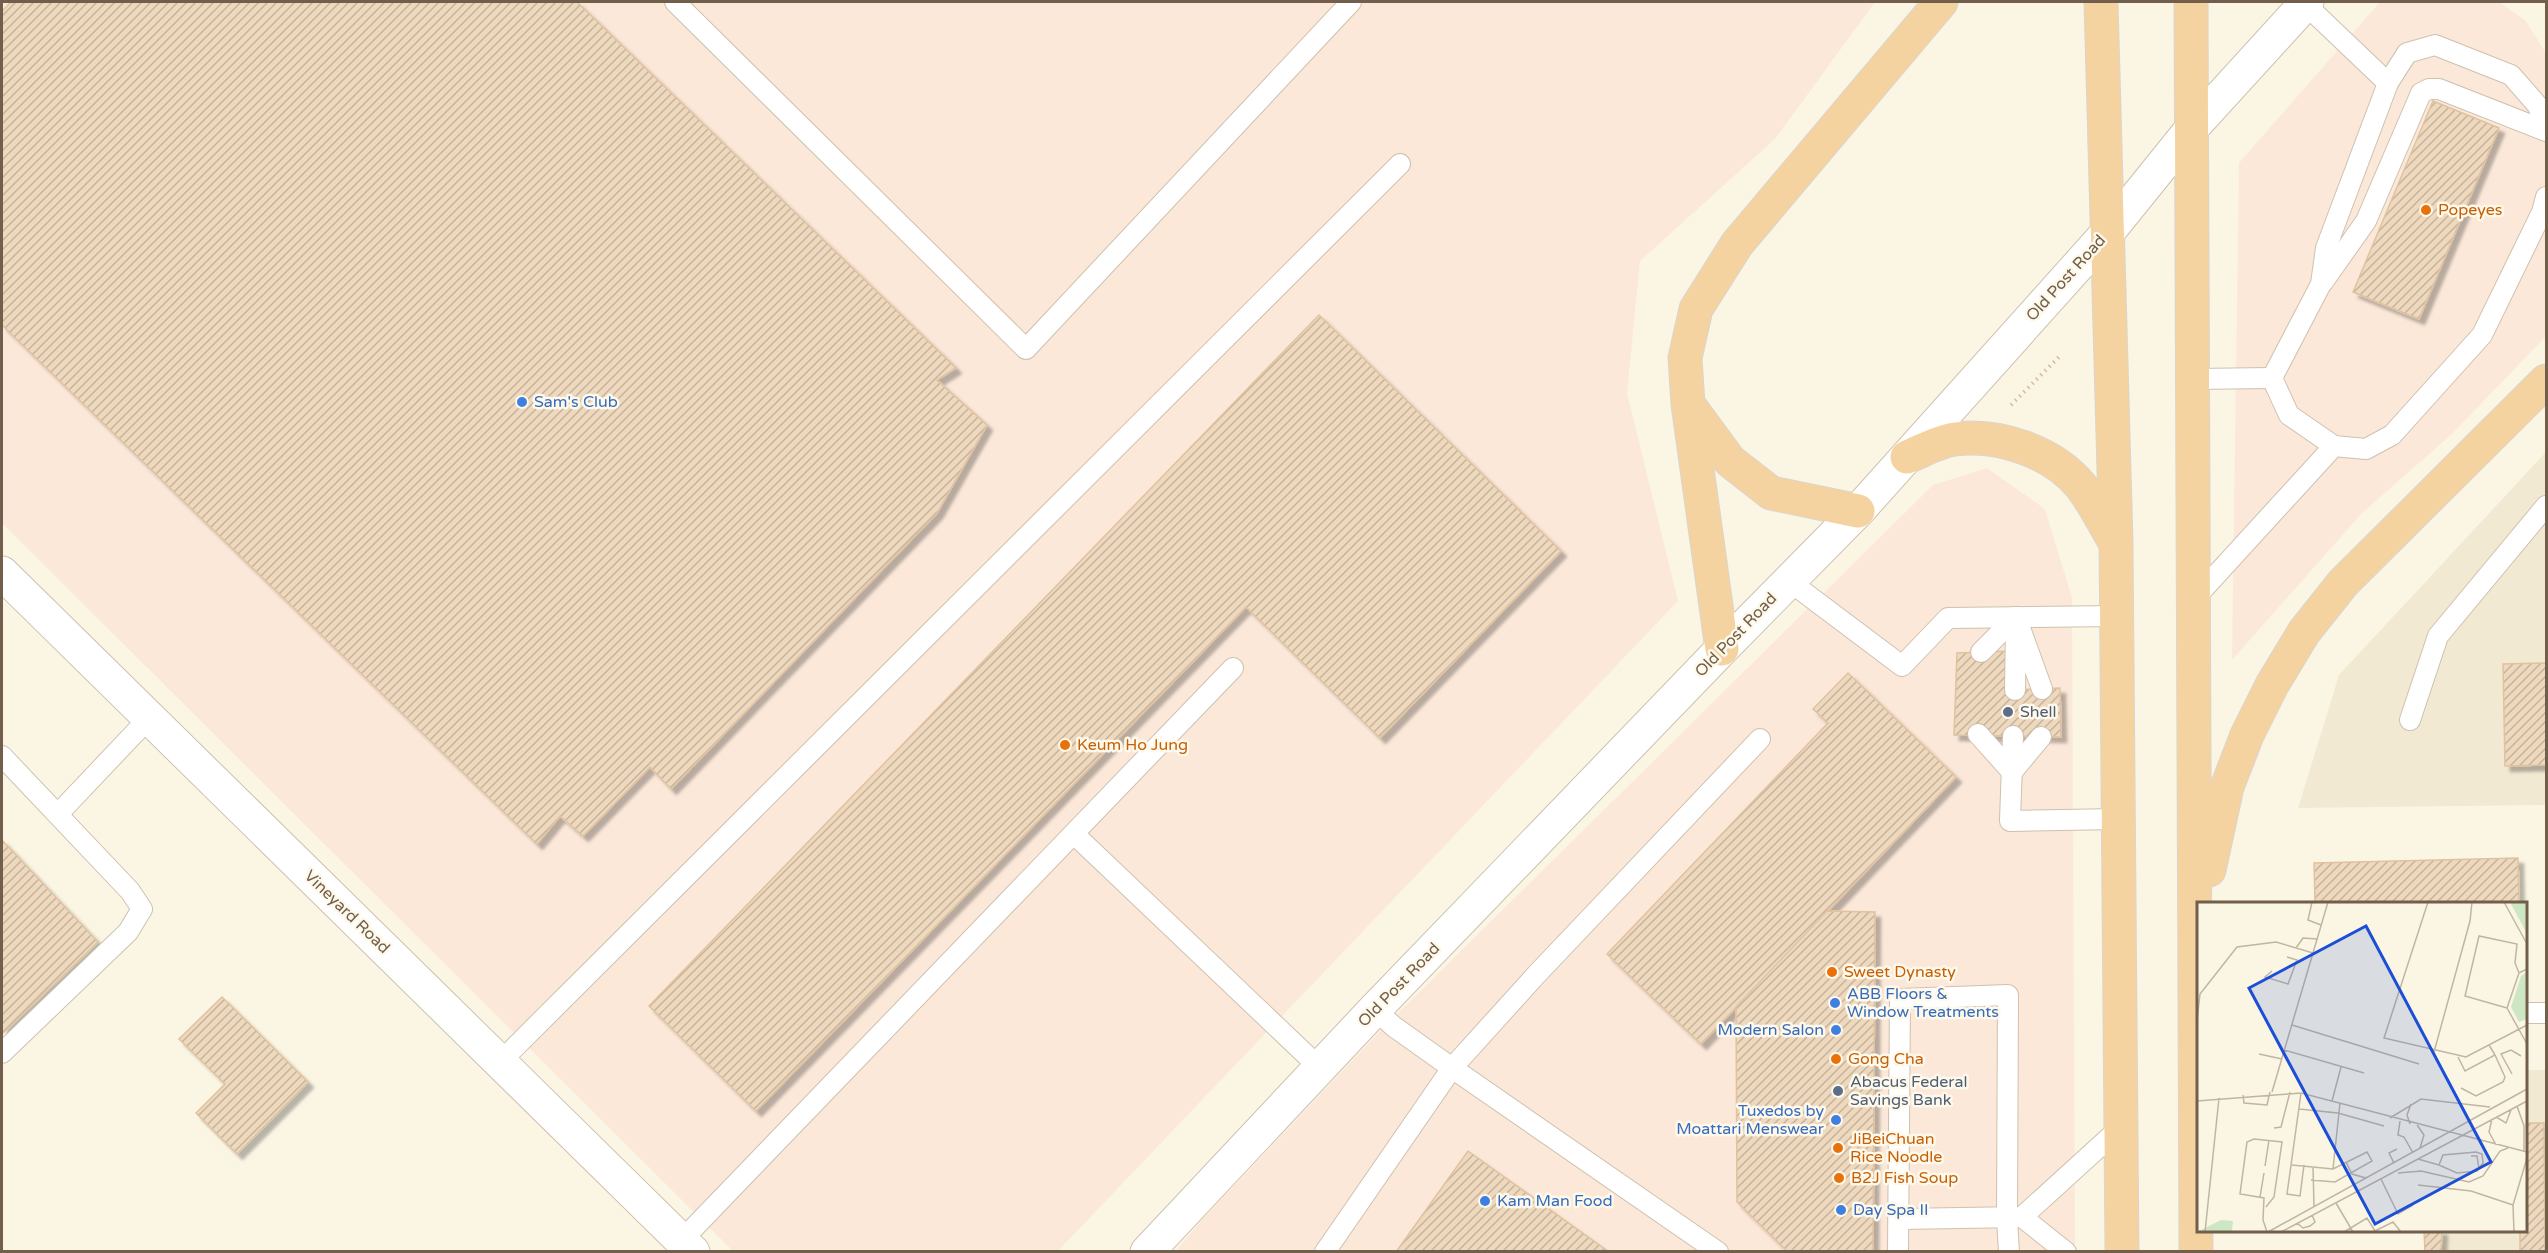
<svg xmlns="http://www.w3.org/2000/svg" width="2548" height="1253" font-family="'Varela Round',sans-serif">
<defs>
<pattern id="building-hatch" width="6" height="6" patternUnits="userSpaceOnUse" patternTransform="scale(1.5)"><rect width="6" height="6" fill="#efd9be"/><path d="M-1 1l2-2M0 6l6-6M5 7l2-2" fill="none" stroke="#c6b39c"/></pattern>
<filter id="shadow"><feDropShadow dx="5.5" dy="5.5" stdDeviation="1.5" flood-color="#0004"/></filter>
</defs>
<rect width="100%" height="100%" fill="#fbf6e4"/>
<g fill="#f2e9d3">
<polygon points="2546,452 2546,805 2298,808 2339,675"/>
<polygon points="2526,1070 2546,1070 2546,1251 2432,1252 2433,1231 2526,1230"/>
</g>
<g fill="#fbe8d9">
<polygon points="2,2 1875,2 1775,139 1640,261 1627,393 1678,601 1057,1252 733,1251 2,523"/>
<polygon points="2380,2 2499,2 2525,20 2546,53 2546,336 2452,434 2362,513 2232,660 2239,163"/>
<polygon points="1987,468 2045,509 2072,598 2075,1251 1175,1252 1199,1223 1382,1029 1933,485"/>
</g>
<g fill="url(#building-hatch)" stroke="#e0c29f" stroke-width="1.5" filter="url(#shadow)">
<polygon points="11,2 577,2 956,368 937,380 987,425 937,513 671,789 650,767 583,836 560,816 537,844 2,325 2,11"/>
<polygon points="2433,101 2499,128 2419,319 2353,292"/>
<polygon points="1319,315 1561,551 1380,738 1246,607 756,1111 649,1006"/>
<polygon points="2009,651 2008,690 2060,688 2061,737 1954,735 1957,653"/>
<polygon points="2546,663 2546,765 2505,766 2503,664"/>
<polygon points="1848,673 1956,777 1701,1044 1607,954 1828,723 1813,709"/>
<polygon points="2,840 98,942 2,1034"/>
<polygon points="2518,858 2519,904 2315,904 2314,863"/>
<polygon points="1827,911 1875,912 1873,1252 1788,1252 1737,1202 1736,1007"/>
<polygon points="222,997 308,1082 237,1154 196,1113 225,1084 179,1039"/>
<polygon points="2526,1123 2544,1123 2545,1252 2520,1252 2520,1230 2526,1230"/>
<polygon points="1468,1151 1609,1252 1396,1252"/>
<polygon points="2424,1230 2442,1230 2441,1252 2425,1252"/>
</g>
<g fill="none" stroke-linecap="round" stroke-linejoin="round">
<defs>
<g id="service">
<polyline points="675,2 1026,349 1351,2"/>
<polyline points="2305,4 2388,83"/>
<polyline points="2546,128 2538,106 2511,75 2435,45 2407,53 2388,83 2326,248 2321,284 2272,378 2289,415 2334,446 2366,449 2392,435 2482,335 2542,212 2546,197"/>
<polyline points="2323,282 2366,221 2421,93 2429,89 2439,89 2546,131"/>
<polyline points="2193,379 2272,378"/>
<polyline points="1789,581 1902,666 1948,618 2116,616"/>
<polyline points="2195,598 2334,446"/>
<polyline points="2016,617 2042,689"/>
<polyline points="1981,652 2016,617"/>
<polyline points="2015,690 2016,629"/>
<polyline points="2410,720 2438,636 2546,506"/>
<polyline points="1978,734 2012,772 2041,737"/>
<polyline points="2013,736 2010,821 2118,819"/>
<polyline points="2,756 130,891 142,909 128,932 2,1053"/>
<polyline points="58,814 149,718"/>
<polyline points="1074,834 1321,1069"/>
<polyline points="1375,1009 1393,1026 1452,1068 1718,1252"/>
<polyline points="2526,1013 2546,1013"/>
<polyline points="500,1062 1400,164"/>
<polyline points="2022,1217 2066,1252"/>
<polyline points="1900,1219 2022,1217 2121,1127"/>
<polyline points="682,1240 1233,668"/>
<polyline points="1325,1252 1452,1068 1536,975 1760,739"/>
<polyline points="1898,1252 1900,999 2008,995 2007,1219 2009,1252"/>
</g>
<g id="tertiary">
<polyline points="2,573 693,1252"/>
<polyline points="1147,1252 1375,1009 1722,649 1858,511 2109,231 2193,127 2307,2"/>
</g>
<g id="trunk">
<polyline points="2101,2 2116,543 2122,1252"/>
<polyline points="2191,2 2196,1252"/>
<polyline points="1691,408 1730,461 1771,493 1858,511"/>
<path d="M1907 457C1922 451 1939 441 1955 439 1999 434 2052 451 2081 486 2094 503 2104 524 2115 542"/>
<polyline points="1722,649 1688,404 1685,358 1696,309 1737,244 1941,2"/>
<polyline points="2209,870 2227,787 2247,735 2272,685 2304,632 2343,583 2546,381"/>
</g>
</defs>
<use href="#service" stroke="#cec1ae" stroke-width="22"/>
<use href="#tertiary" stroke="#cec1ae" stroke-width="35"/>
<use href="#trunk" stroke="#dad5d0" stroke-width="35"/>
<polyline stroke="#d3bda1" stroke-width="4" stroke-dasharray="1.5 4.5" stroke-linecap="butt" points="2011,405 2059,357"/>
<use href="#service" stroke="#fff" stroke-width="20"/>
<use href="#tertiary" stroke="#fff" stroke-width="33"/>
<use href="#trunk" stroke="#f4d3a0" stroke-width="33"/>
</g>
<g fill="#e8710a" stroke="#fef9ea" stroke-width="2">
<circle cx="2426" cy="210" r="6"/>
<circle cx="1065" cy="745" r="6"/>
<circle cx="1832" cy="972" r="6"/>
<circle cx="1836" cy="1059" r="6"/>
<circle cx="1838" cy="1148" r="6"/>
<circle cx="1839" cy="1178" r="6"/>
</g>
<g fill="#3f7fe0" stroke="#fef9ea" stroke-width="2">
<circle cx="522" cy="402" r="6"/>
<circle cx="1835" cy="1003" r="6"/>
<circle cx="1836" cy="1030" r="6"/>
<circle cx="1836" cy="1120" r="6"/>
<circle cx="1485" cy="1201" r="6"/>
<circle cx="1841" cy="1210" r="6"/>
</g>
<g fill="#5c6f8a" stroke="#fef9ea" stroke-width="2">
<circle cx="2008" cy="712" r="6"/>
<circle cx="1838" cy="1091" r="6"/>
</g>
<g text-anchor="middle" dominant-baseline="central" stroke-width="5" stroke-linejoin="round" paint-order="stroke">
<g font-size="16" fill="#c56008" stroke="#fef9ea" text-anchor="start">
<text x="2438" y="210">Popeyes</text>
<text x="1077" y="745">Keum Ho Jung</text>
<text x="1844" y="972">Sweet Dynasty</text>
<text x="1848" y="1059">Gong Cha</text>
<text x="1850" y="1139">JiBeiChuan<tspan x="1850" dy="18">Rice Noodle</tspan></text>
<text x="1851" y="1178">B2J Fish Soup</text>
</g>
<g font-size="16" fill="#725f4b" stroke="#fef9ea">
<text transform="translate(2066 278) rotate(-48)">Old Post Road</text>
<text transform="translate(1736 635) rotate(-46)">Old Post Road</text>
<text transform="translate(347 912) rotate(44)">Vineyard Road</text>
<text transform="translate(1399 985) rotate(-46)">Old Post Road</text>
</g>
<g font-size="16" fill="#366cbe" stroke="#fef9ea" text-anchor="start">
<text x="534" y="402">Sam's Club</text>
<text x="1847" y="994">ABB Floors &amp;<tspan x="1847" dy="18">Window Treatments</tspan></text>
<text x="1824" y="1030" text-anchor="end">Modern Salon</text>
<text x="1824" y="1111" text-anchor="end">Tuxedos by<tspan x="1824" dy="18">Moattari Menswear</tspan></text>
<text x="1497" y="1201">Kam Man Food</text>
<text x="1853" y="1210">Day Spa II</text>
</g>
<g font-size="16" fill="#4e5e75" stroke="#fef9ea" text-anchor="start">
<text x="2020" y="712">Shell</text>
<text x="1850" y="1082">Abacus Federal<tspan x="1850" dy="18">Savings Bank</tspan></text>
</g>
</g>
<g transform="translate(2197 902)">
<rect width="330" height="330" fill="#fbf6e4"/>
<path d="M313 0H330V32ZM330 70V117L322 120 314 105 324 74Z" fill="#cde7c4"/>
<path d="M24 318 36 319 35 330H0Z" fill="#cde7c4"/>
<path fill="none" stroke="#c0b5a2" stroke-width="1.5" d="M115 0 111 18 124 23M231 0 187 136 269 155 330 123M307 0 330 42M99 46 106 36 120 37M75 69 68 75 91 82 100 58 90 55M322 71 310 106 330 142M310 106 268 94 282 34 320 42 318 61 322 71 330 67M0 118 3 92 40 45 79 40 116 51M95 123 222 162M87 148 167 171M237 150 273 19 275 0M62 152 85 157M261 155 268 169 298 153 292 143M315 172 304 152 314 148 324 154M264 186 279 194 306 180 308 175 298 153M75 190 131 0M104 191 90 292 103 294 107 263M46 193 47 201 70 203 73 190M0 199 104 191 330 250M135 199 144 165M320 204 327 224V249M102 207 141 211 187 224M299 215 309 221 314 208M193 216 224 197 293 205M295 217 292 230 299 243M203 219 201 233 207 235 216 251M213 222 210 213 214 202M220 223 227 233 223 246M77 226 84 225 93 190M279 250 285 252 286 261 280 269 260 271 242 263 246 253ZM274 254H280L282 267M221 257 242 263M149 260 155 272 169 276M197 261 192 251 200 247M95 263 136 267 170 250 175 259 138 280 114 278M68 264 72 238M116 265 117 304M136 267 143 201M201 271 224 269 272 280 286 274 303 249 311 246M184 277 201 312 216 303M221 283 274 289 316 303 330 256M63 295 67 271M139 301 156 330M316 303 317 330M69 305 77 295 85 240 57 237 50 240 43 292 67 296 66 318 70 330M100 321 106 326 113 324 118 320 115 313M8 330 22 196M71 330 330 187M84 330 330 199M147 330 170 316 178 329 196 320 204 330"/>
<path fill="#1d4ed8" fill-opacity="0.15" stroke="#1d4ed8" stroke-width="3" d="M169 24 294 260 178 322 52 86Z"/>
<rect width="330" height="330" fill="none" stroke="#725f4b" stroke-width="3"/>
</g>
<rect width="2548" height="1253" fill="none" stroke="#725f4b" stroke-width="6"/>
</svg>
